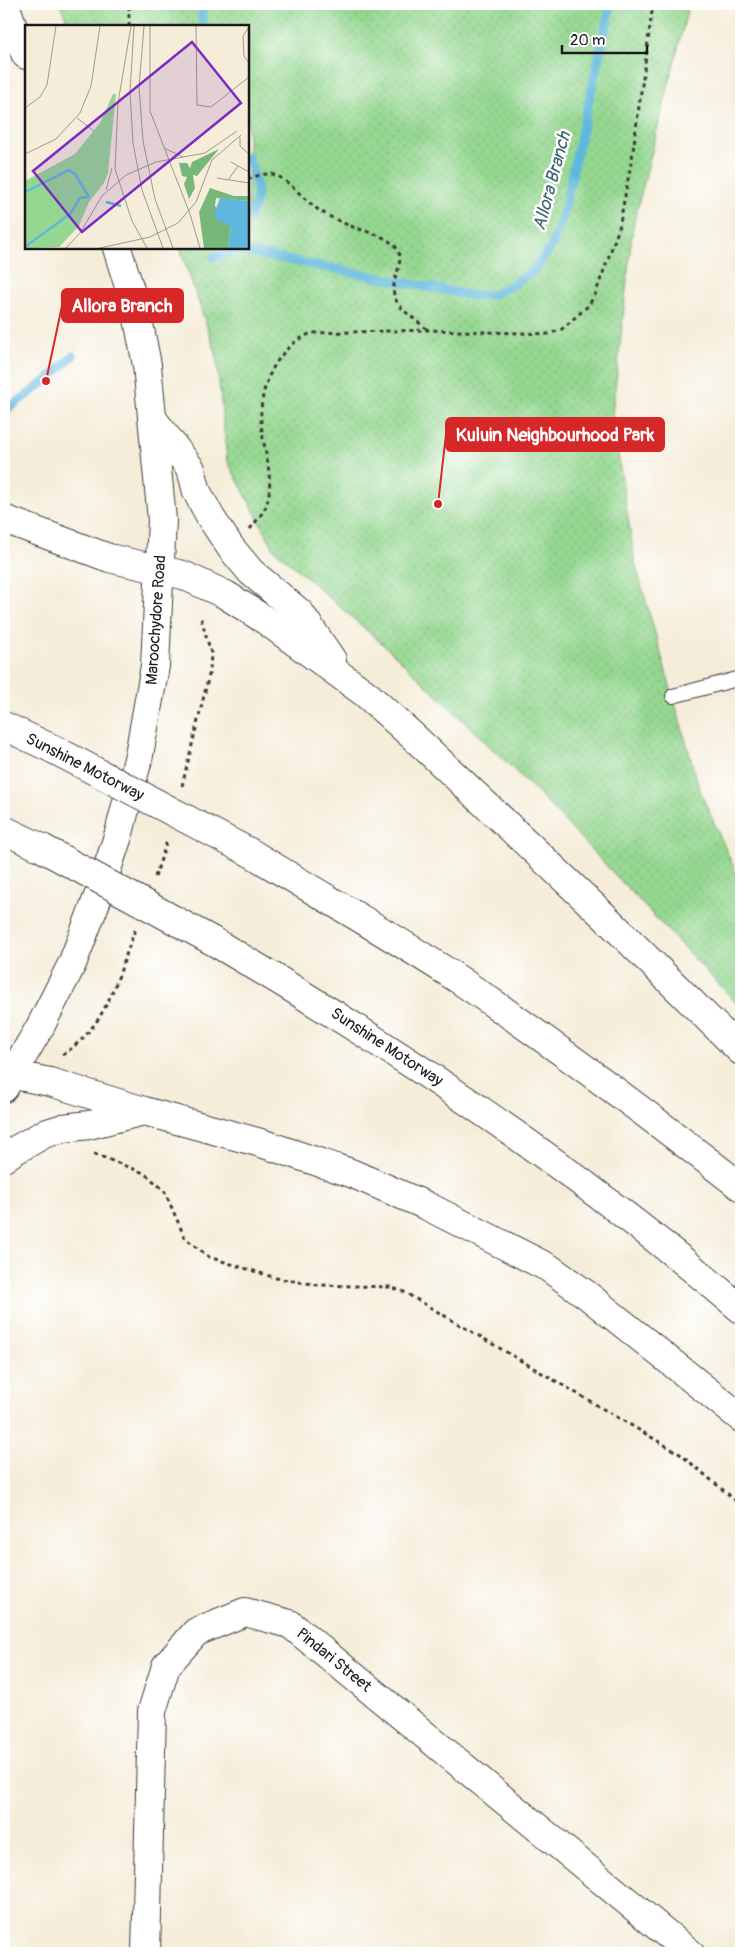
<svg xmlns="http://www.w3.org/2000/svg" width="745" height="1957" font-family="Pangolin,sans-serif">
<defs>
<pattern id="park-dots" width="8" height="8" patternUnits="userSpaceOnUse" patternTransform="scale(1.25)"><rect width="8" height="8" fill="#94d790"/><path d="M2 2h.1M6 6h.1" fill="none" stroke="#7fb87c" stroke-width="1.8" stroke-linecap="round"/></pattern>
</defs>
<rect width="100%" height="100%" fill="#fff"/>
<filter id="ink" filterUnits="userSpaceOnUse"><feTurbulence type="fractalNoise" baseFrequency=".02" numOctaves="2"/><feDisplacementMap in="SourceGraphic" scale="10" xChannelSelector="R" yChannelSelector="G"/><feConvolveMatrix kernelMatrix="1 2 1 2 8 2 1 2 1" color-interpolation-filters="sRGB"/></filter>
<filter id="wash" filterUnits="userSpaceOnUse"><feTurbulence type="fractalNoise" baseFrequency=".0096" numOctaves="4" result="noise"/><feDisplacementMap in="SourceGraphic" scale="20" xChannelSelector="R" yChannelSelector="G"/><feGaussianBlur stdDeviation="1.12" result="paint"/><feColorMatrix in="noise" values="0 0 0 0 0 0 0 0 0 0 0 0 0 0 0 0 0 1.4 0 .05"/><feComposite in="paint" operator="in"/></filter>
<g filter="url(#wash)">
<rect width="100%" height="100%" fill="#f5edd9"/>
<polygon fill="url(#park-dots)" stroke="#587a56" points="60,4 689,4 633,226 612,416 635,563 700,791 741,884 741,1008 533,788 396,656 274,549 227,460 216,353 180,248 248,248 248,26 69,26"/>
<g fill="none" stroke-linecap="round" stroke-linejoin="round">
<g stroke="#60b7dd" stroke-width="9">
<polyline points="202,4 202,18 204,26"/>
<path d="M248 157C255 179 264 196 248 217"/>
<polyline points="214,257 237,250 469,295 492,295 514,284 535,270 551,247 562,219 611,4"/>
<polyline points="4,412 46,381 73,356"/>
</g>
</g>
</g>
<g filter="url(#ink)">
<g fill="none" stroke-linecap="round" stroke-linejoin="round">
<defs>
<polyline id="lane" points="673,696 741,678"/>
<polyline id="street" points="146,1953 152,1711 166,1666 196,1632 245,1612 290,1624 690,1953"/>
<g id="highway">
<polyline points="5,4 15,33 26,55"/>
<polyline points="152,418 191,469 197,492 211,518 231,548 251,572 300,613 332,660"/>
<polyline points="4,519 109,558 183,575 226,595 265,620 366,694 416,739 604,916 741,1051"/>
<polyline points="4,726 55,750"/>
<polyline points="4,830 42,848"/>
<path d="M251 853C320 895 391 935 458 979 555 1045 649 1115 741 1187"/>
<path d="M211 940C398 1049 577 1169 741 1309"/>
<polyline points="4,1073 50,1082 144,1111 261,1143 351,1173 427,1206 549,1268 587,1295 741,1418"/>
<polyline points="4,1088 40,1027 72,964 99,894 119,833 139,755 155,666 162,520 147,365 136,309 117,248"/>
<polyline points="4,1158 12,1152 44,1134 63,1128 89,1125 144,1111"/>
</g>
</defs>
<use href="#lane" stroke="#3d3b38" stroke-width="16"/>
<use href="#street" stroke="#3d3b38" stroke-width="30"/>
<use href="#highway" stroke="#3d3b38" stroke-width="30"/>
<g stroke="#3d3b38" stroke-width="3" stroke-dasharray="4 4" stroke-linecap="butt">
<polyline points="129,26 129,4"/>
<path d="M248 179C257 176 268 171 277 176 292 183 303 199 316 208 325 215 339 221 350 226 363 231 385 235 395 246 408 261 390 279 394 295 397 309 418 321 428 330"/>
<path d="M250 529C256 521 265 512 267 503 274 479 265 455 262 431 256 393 274 347 312 333L429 330 549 334 562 329 588 306 595 295 619 228 632 158 653 4"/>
<polyline points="182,786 210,671 211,653 200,615"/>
<polyline points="155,877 167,841"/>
<path d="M62 1055C108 1026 117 977 135 930"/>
<polyline points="94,1154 144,1173 164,1190 185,1238 209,1257 276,1278 318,1285 390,1287 404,1292 680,1454 741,1505"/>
</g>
<use href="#lane" stroke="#fff" stroke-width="14"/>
<use href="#street" stroke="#fff" stroke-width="28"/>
<use href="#highway" stroke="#fff" stroke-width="28"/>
<defs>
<g id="highway-bridge">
<polyline points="55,750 251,853"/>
<polyline points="42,848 211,940"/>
</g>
</defs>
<use href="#highway-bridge" stroke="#3d3b38" stroke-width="30" stroke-linecap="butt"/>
<use href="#highway-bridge" stroke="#fff" stroke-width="28"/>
</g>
</g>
<g text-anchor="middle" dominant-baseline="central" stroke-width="5" stroke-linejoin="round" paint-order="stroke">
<g font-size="16" fill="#1c1c1c" stroke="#fff">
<text transform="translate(156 620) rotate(-86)">Maroochydore Road</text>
<text transform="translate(85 767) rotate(27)">Sunshine Motorway</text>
<text transform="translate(387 1047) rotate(33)">Sunshine Motorway</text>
<text transform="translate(334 1660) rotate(39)">Pindari Street</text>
</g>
<g font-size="18" font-style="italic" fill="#3b6273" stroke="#fff">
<text transform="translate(552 181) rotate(-75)">Allora Branch</text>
</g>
</g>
<g transform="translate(25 25)">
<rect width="224" height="224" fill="#f5edd9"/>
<path d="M194 124 172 151 168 150 170 163 164 174 159 159 162 152 157 151 154 138H162L165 143 167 137ZM185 163 209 171H224V176L191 173 190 181 206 202 203 223H179L174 187Z" fill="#77b87a"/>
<path d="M88 69H91L83 148 79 158 64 177 54 201 34 222 0 223V156L50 129 75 98Z" fill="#94d790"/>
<path d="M195 173 224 176V223H203L206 202 191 194 189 189Z" fill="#60b7dd"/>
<path fill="none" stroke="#60b7dd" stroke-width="2.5" d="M0 167 44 145 50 149 64 172M81 177 96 181M0 222 45 189 55 173 63 172"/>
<path fill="none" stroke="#9e998d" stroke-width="1" d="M106 1 93 78 90 144 107 196 122 223M109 1 105 67 108 118 117 165 138 223M119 1 114 62 118 116 130 174 148 223M125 1V86L165 189 175 223M171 1 172 80 186 82 224 52M224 2 218 11 219 31 224 38M0 83 15 72 22 60 31 1M52 93 69 106M215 112V121L224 129M139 123 158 132M0 129 31 114 55 88 66 61 75 1M206 137 224 147M192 153 224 158M203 155 213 141M81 165 87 143M41 223 55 208 77 171 101 150 131 137 180 128 212 106M75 223 125 212 153 198 171 177 187 135 216 110"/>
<path fill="#7b2cbf" fill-opacity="0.15" stroke="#7b2cbf" stroke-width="2.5" d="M167 17 216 78 57 207 8 146Z"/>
<rect width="224" height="224" fill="none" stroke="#1c1c1c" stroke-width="2.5"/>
</g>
<path fill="none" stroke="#d62828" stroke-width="2" d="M46 381L62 306M438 504L446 434"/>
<g fill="#d62828" stroke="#fff" stroke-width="2">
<circle cx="46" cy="381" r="5"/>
<circle cx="438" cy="504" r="5"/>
</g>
<g fill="#d62828" stroke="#d62828" stroke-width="2">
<rect x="62" y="289" width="121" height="33" rx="5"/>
<rect x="446" y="418" width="218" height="33" rx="5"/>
</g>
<g font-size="18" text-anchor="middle" font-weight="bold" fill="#fff">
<text x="122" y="312">Allora Branch</text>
<text x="555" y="441">Kuluin Neighbourhood Park</text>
</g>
<rect width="745" height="1957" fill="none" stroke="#fff" stroke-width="20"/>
<path d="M562 45v8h85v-8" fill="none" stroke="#1c1c1c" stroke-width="2.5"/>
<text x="570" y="45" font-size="15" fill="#1c1c1c" stroke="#ffffff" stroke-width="4" paint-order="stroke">20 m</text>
</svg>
